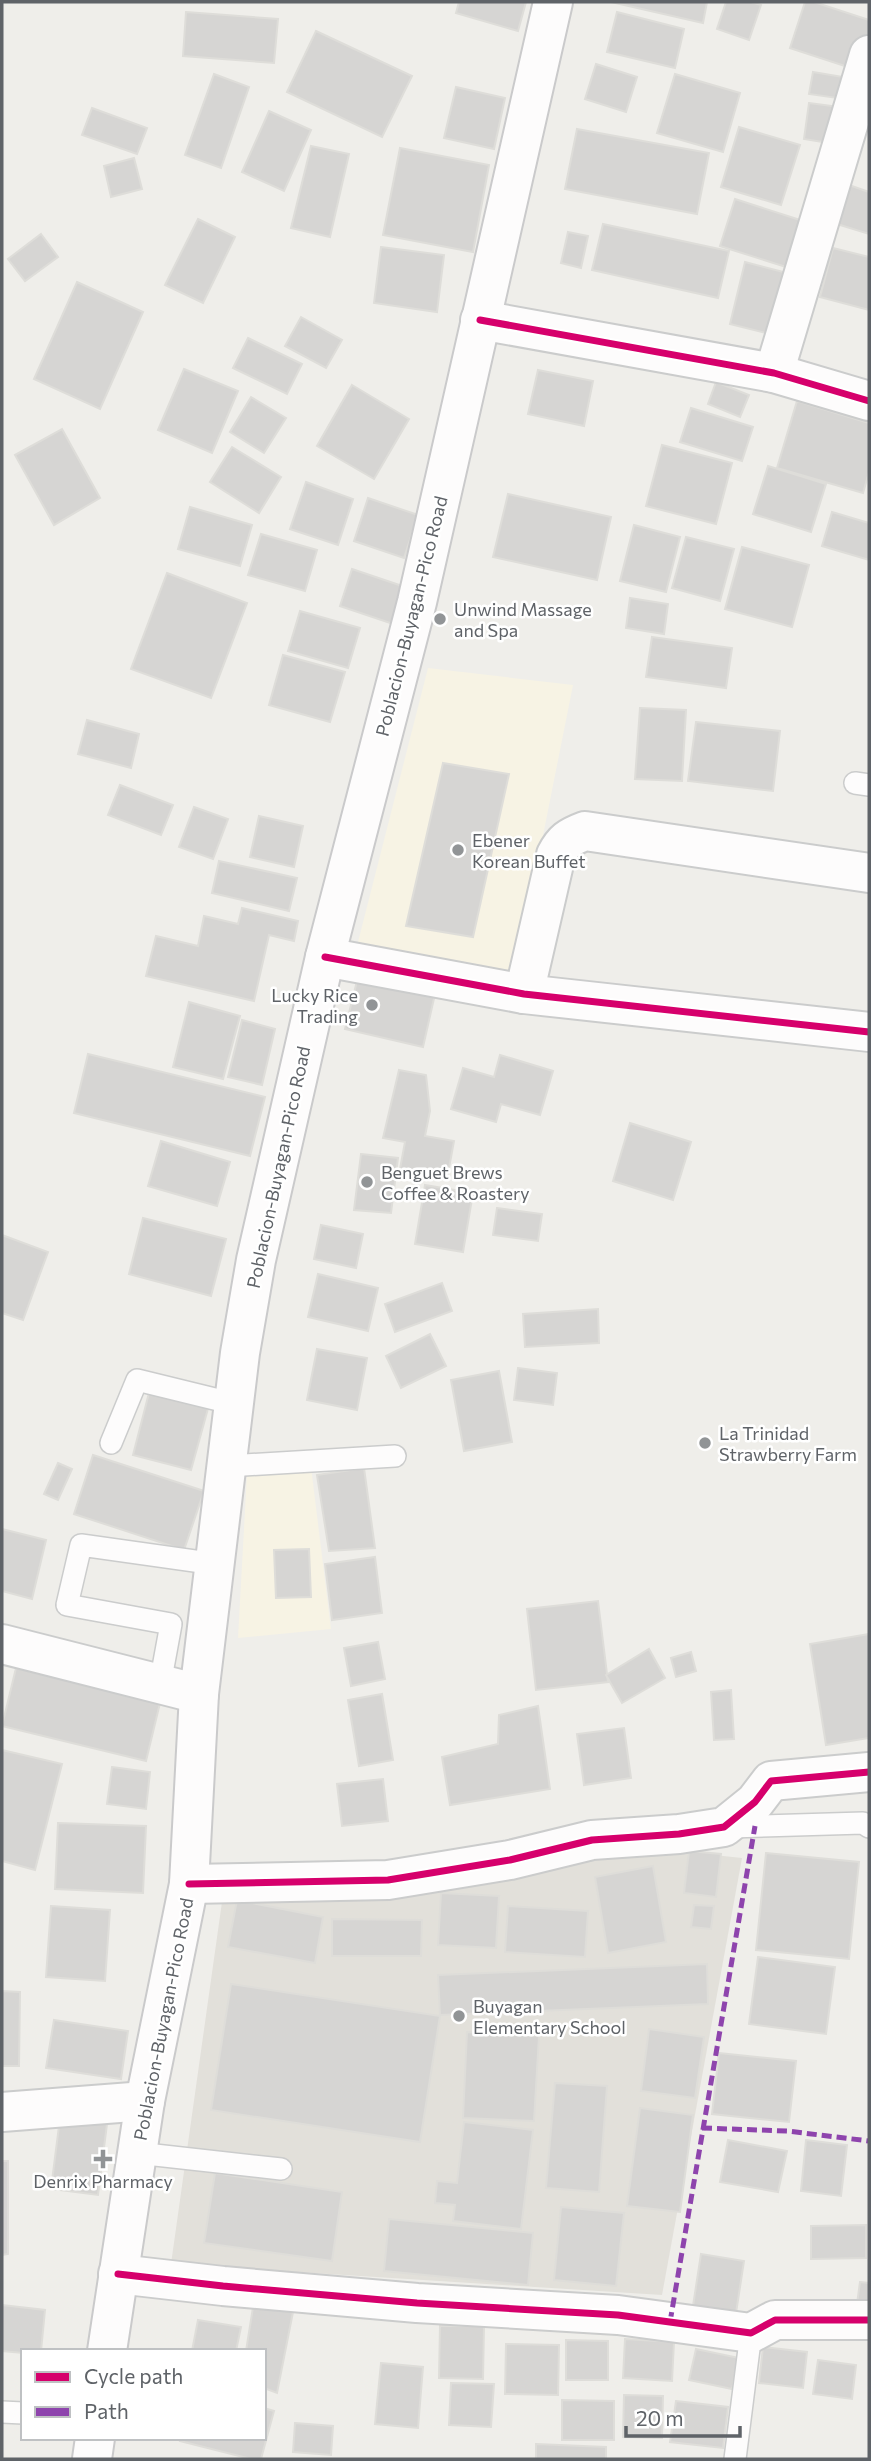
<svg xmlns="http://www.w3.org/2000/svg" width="871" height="2461" font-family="Commissioner,sans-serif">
<rect width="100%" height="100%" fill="#efeeea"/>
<g fill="#f7f3e4">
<polygon points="428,668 573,685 514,981 358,942"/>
<polygon points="311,1467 331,1629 238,1638 247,1474"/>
</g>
<polygon fill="#e2e0da" points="639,1847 742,1858 662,2295 171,2264 222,1902"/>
<g fill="#d6d5d3" stroke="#deddd9" stroke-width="2">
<polygon points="459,2 526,2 518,31 456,13"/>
<polygon points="611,2 707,2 703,23"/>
<polygon points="726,2 751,2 761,5 749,40 717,29"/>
<polygon points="805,2 814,2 869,20 869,34 857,70 790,48"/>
<polygon points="186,12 278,19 274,63 183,56"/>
<polygon points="617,12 684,29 675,68 607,52"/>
<polygon points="316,31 412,76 382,137 287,92"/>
<polygon points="596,64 637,77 626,112 585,99"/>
<polygon points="813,72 855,79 851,100 809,94"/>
<polygon points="214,74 249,87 221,168 185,155"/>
<polygon points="675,74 740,93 723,152 657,133"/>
<polygon points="456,87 505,98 494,149 444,138"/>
<polygon points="809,103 840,107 835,144 804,139"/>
<polygon points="92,108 147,128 137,154 82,135"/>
<polygon points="269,111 311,130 284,191 242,172"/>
<polygon points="739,127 800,145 781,205 721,187"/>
<polygon points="577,129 709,153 697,214 565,189"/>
<polygon points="311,146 349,154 330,237 291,228"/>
<polygon points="400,148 489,165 473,252 383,235"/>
<polygon points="134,158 142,189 111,197 104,166"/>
<polygon points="849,185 869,192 869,234 837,224"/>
<polygon points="735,199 800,220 786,267 720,246"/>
<polygon points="198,219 235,237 203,303 165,285"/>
<polygon points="603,224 729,251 718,298 592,270"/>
<polygon points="568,232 588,236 581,268 561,263"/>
<polygon points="41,234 58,257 25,281 8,259"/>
<polygon points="381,247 444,255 437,312 374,303"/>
<polygon points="833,248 869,257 869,310 820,297"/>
<polygon points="745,262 791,274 774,335 730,324"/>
<polygon points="77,282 143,312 100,409 34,379"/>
<polygon points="301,317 342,340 326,368 285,346"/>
<polygon points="248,338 302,364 287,394 233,368"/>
<polygon points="184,369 238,391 212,453 158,430"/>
<polygon points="538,370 593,381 584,426 528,414"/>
<polygon points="716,382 749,395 740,417 708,404"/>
<polygon points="352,385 409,419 374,479 317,446"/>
<polygon points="251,397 286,418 264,453 230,432"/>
<polygon points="797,401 869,423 869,472 863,493 777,468"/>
<polygon points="691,408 753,427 742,461 680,442"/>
<polygon points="62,429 100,498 54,525 15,455"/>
<polygon points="662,445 732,463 716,524 646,506"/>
<polygon points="232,447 281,477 259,513 210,482"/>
<polygon points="768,466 826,484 811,532 753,514"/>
<polygon points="306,482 353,499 338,545 290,529"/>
<polygon points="508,494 611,517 597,580 493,557"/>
<polygon points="368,498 418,515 404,558 354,541"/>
<polygon points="190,507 252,525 240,566 178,549"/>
<polygon points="832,512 869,523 869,560 822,546"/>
<polygon points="634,525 680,537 666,592 620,581"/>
<polygon points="261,534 317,550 305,591 248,575"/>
<polygon points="686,537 734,549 720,601 672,588"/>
<polygon points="742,547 809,565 792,627 725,609"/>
<polygon points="352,569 411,589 399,626 340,606"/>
<polygon points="167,573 247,603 211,698 131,669"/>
<polygon points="630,598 668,604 664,634 626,628"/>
<polygon points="300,611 360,628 348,668 288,651"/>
<polygon points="652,637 732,648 726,688 646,677"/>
<polygon points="283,655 345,672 330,722 269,705"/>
<polygon points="640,708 686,710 682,781 635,779"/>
<polygon points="87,720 139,734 131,768 78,754"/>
<polygon points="696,722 780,731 773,791 688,781"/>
<polygon points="443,763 509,774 473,937 406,926"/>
<polygon points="120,785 173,805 161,835 108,815"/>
<polygon points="194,807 228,819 213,859 179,847"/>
<polygon points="259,816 303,826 294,867 250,857"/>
<polygon points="219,861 297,878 289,911 212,893"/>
<polygon points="242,908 298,921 294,941 269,935 254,1001 146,976 156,936 198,946 204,916 238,924"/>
<polygon points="358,977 435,994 423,1047 345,1029"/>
<polygon points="189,1002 240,1016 223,1079 173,1067"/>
<polygon points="242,1020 275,1029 262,1085 228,1077"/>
<polygon points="88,1054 265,1097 250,1156 74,1113"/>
<polygon points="500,1055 553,1071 540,1115 501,1104 496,1122 451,1109 463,1068 494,1077"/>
<polygon points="399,1070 426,1075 430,1111 425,1136 454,1141 447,1179 400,1169 405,1142 383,1138"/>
<polygon points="630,1123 691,1142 673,1200 613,1181"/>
<polygon points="161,1141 230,1162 217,1206 148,1186"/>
<polygon points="361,1154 398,1158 391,1213 354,1210"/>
<polygon points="425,1185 473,1193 463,1252 415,1244"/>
<polygon points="497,1208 542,1214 538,1241 493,1235"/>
<polygon points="143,1218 226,1239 211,1296 129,1274"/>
<polygon points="321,1225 363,1234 356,1268 314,1259"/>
<polygon points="2,1235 48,1252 23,1320 2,1313"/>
<polygon points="318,1274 378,1288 368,1331 308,1317"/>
<polygon points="442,1283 452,1311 395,1332 385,1304"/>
<polygon points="598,1309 599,1343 525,1347 523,1314"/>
<polygon points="430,1334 446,1366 401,1388 386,1356"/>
<polygon points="317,1349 367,1358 357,1410 307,1400"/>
<polygon points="518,1368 557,1373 553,1405 514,1400"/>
<polygon points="499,1371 512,1442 464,1451 451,1380"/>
<polygon points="150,1389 209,1405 191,1470 133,1455"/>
<polygon points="93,1455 204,1491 184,1550 74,1514"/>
<polygon points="58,1463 72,1469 58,1500 44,1494"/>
<polygon points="364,1468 375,1548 329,1551 317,1475"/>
<polygon points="2,1529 46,1540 32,1599 2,1591"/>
<polygon points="309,1549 311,1597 276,1598 274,1550"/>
<polygon points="375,1557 382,1613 332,1620 325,1564"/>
<polygon points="598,1601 608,1682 536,1690 527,1609"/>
<polygon points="869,1634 869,1738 826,1745 810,1644"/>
<polygon points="378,1642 385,1679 351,1686 344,1648"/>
<polygon points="649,1649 665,1678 622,1703 606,1675"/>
<polygon points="691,1652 696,1671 676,1677 671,1658"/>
<polygon points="16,1668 160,1703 146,1761 2,1726"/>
<polygon points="731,1690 734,1739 714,1740 711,1692"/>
<polygon points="382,1694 393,1760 359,1766 348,1700"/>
<polygon points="538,1706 550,1789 450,1805 442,1757 498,1744 499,1715"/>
<polygon points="624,1728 631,1778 584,1785 577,1734"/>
<polygon points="2,1750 62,1764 35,1870 2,1861"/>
<polygon points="112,1767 150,1772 146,1809 107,1804"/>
<polygon points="383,1779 388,1821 342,1826 337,1784"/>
<polygon points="58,1823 146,1826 143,1893 55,1889"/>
<polygon points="689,1851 721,1854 716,1897 684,1893"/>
<polygon points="766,1853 859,1862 849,1959 756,1950"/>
<polygon points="653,1866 666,1942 608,1953 595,1877"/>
<polygon points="441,1893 499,1896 496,1948 438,1945"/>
<polygon points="237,1900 323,1917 315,1963 228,1947"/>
<polygon points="694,1905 714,1906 711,1929 691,1927"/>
<polygon points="51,1906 110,1910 105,1981 46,1977"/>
<polygon points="508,1906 588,1911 585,1957 505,1952"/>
<polygon points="332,1919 422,1920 421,1956 332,1956"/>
<polygon points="758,1957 835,1967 826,2034 749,2024"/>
<polygon points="707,1964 708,2004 440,2015 438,1975"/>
<polygon points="231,1984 440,2016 420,2142 211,2110"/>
<polygon points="2,1991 20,1992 19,2066 2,2066"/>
<polygon points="54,2020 128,2031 121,2079 46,2068"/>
<polygon points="649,2029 704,2037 695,2098 641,2091"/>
<polygon points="467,2032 539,2036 534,2121 463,2118"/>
<polygon points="719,2053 796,2061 789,2122 712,2114"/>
<polygon points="555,2083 607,2086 599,2192 546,2188"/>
<polygon points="640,2108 693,2115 680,2212 627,2206"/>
<polygon points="60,2118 107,2124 98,2195 51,2189"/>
<polygon points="464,2122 533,2130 521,2229 453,2221 455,2205 435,2203 437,2181 457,2183"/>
<polygon points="728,2140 787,2151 778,2192 720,2182"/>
<polygon points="806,2140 847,2145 841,2196 801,2191"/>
<polygon points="2,2161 8,2161 8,2254 2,2255"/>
<polygon points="215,2173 342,2192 332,2261 204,2243"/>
<polygon points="561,2207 624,2213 616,2286 554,2280"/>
<polygon points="389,2219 533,2233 528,2285 384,2271"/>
<polygon points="866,2225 866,2258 811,2259 811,2226"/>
<polygon points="701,2254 744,2261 736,2313 693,2306"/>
<polygon points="860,2282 869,2283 869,2312 856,2311"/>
<polygon points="254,2301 294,2307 277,2393 264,2388 264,2351 246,2351"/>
<polygon points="2,2305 45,2310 41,2351 23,2351 23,2353 2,2351"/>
<polygon points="198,2320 241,2327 236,2351 192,2351"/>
<polygon points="440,2326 484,2326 483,2379 439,2378"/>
<polygon points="625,2339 674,2342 672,2381 623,2378"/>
<polygon points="566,2340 608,2341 608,2380 566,2380"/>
<polygon points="506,2344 559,2345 558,2395 505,2394"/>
<polygon points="763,2347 807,2352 803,2388 759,2383"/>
<polygon points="696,2349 739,2358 732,2389 689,2380"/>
<polygon points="818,2360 856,2365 852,2399 813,2394"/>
<polygon points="381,2363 423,2367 418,2428 375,2424"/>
<polygon points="451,2383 494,2384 491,2427 449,2425"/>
<polygon points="624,2395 663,2396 662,2438 623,2437"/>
<polygon points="562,2400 614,2401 614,2440 562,2440"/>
<polygon points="676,2401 728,2407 723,2448 670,2442"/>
<polygon points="264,2408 274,2411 261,2459 251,2459 180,2441 181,2438 264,2438"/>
<polygon points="295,2423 333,2426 331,2455 293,2452"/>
<polygon points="536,2444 606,2447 606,2459 536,2459"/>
</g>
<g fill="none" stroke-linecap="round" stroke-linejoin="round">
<defs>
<g id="service">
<polyline points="855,783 869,785"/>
<polyline points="111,1443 137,1380 235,1404"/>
<polyline points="228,1466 395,1456"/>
<polyline points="160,1684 171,1624 67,1605 81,1545 216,1564"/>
<polyline points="730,1827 863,1823 869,1827"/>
<polyline points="137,2153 281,2169"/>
<polyline points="2,2412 23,2413"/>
<polyline points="735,2459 751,2333"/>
</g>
<g id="minor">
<polyline points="480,320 774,373 869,401"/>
<polyline points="774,373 869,55"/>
<polyline points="325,957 524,994 869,1032"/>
<path d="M524 994 556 855C563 841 569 837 585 831L869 873"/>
<polyline points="2,1644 199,1694"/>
<polyline points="189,1884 388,1880 510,1860 592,1840 679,1834 724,1827 755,1802 771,1781 869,1772"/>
<polyline points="2,2112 145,2101"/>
<polyline points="118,2274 223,2286 417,2303 618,2315 751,2333 775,2320 869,2320"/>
</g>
<g id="secondary">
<polyline points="107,2351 145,2101 189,1884 199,1694 240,1353 256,1260 325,957 417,602 553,2"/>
<polyline points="92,2459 95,2438"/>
</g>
</defs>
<use href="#service" stroke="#cbcccc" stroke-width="24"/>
<use href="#minor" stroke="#cbcccc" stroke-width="42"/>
<use href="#secondary" stroke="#cacacb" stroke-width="42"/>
<use href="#service" stroke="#fdfcfc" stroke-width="21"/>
<use href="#minor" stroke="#fdfcfc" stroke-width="38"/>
<use href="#secondary" stroke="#fdfcfc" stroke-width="38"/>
<g stroke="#8e44ad" stroke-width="5" stroke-dasharray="10 5" stroke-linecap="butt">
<polyline points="702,2128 787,2131 869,2141"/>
<polyline points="670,2322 755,1826"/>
</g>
<defs>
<g id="cycleway">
<polyline points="480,320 774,373 869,401"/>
<polyline points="325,957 524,994 869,1032"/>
<polyline points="189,1884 388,1880 510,1860 592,1840 679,1834 724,1827 755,1802 771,1781 869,1772"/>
<polyline points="118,2274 223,2286 417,2303 618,2315 751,2333 775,2320 869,2320"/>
</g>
</defs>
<use href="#cycleway" stroke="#fff" stroke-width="11"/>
<use href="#cycleway" stroke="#d6006c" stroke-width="7"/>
</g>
<g fill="#919496" stroke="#fff" stroke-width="2.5">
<circle cx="440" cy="619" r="7"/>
<circle cx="458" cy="850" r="7"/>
<circle cx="372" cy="1005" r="7"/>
<circle cx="367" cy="1182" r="7"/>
<circle cx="705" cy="1443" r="7"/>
<circle cx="459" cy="2016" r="7"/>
<path d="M99.5 2148.5h7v7h7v7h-7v7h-7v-7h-7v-7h7z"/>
</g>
<g text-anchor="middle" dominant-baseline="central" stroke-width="5" stroke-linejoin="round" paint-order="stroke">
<g font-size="18" fill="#5f6368" stroke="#fff" text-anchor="start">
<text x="454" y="609">Unwind Massage<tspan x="454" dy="21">and Spa</tspan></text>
<text x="472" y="840">Ebener<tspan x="472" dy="21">Korean Buffet</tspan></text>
<text x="358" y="995" text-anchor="end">Lucky Rice<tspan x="358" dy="21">Trading</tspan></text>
<text x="381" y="1172">Benguet Brews<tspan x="381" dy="21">Coffee &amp; Roastery</tspan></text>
<text x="719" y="1433">La Trinidad<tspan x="719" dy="21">Strawberry Farm</tspan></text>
<text x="473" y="2006">Buyagan<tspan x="473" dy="21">Elementary School</tspan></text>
<text x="103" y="2181" text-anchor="middle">Denrix Pharmacy</text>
</g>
<g font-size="18" fill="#5f6368" stroke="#fff">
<text transform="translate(411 616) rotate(-76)">Poblacion-Buyagan-Pico Road</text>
<text transform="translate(278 1167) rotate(-78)">Poblacion-Buyagan-Pico Road</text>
<text transform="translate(163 2019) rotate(-79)">Poblacion-Buyagan-Pico Road</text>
</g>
</g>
<rect width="871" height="2461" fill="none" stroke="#5f6368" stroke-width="7"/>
<rect x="21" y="2349" width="245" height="91" fill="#ffffff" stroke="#bfc1c3" stroke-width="2"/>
<rect x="35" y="2372" width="35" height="10" fill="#d6006c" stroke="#bfc1c3" stroke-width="2"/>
<text x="84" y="2384" font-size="21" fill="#5f6368">Cycle path</text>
<rect x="35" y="2407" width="35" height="10" fill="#8e44ad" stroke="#bfc1c3" stroke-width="2"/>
<text x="84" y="2419" font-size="21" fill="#5f6368">Path</text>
<path d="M626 2426v10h114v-10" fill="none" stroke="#5f6368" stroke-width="3.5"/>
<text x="636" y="2426" font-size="21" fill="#5f6368" stroke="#ffffff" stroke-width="5" paint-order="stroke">20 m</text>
</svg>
